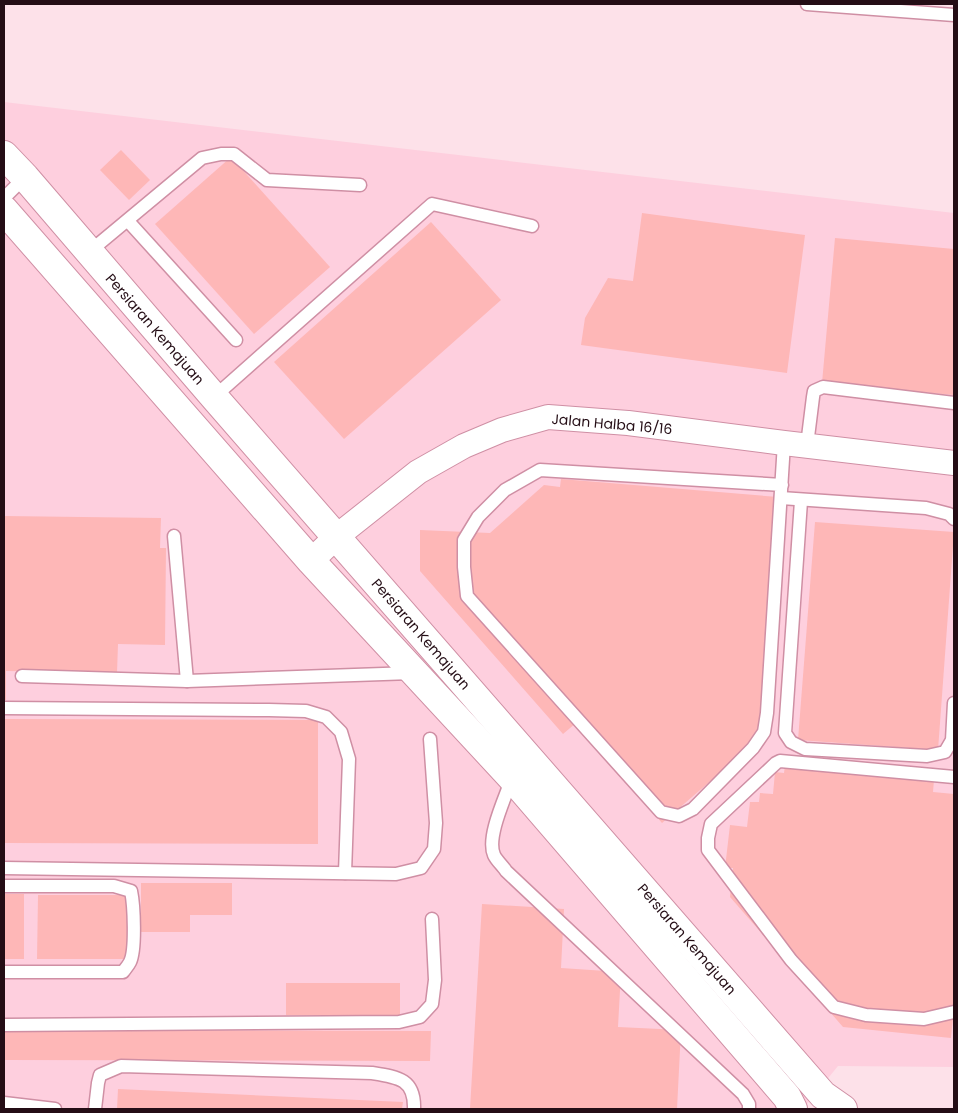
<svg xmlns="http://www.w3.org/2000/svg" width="958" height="1113" font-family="Poppins,sans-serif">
<rect width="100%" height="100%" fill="#fde1e9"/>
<polygon fill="#fecfde" points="4,102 954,213 954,1067 838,1066 803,1109 4,1109"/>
<g fill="#feb7b7">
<polygon points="121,150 150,180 129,200 100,170"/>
<polygon points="231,157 330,267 254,334 155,224"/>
<polygon points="642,213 805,235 787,373 581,345 585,318 608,278 633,281"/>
<polygon points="431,222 501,300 344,439 274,362"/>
<polygon points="835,238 954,249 954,395 822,383"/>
<polygon points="561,479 778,497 759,739 662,823 576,723 563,734 420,571 420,530 490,533 544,485 560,487"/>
<polygon points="4,516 161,518 160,548 166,548 165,645 118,644 117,673 6,671 6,700 4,700"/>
<polygon points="815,522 954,532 938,750 798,740"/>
<polygon points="4,719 318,720 318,844 4,843"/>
<polygon points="785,765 934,780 933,792 954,794 954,1007 951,1038 843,1027 730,897 733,868 725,868 730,825 747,827 750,802 759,802 760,793 773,794 775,772 784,773"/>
<polygon points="141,883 232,883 232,915 190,915 190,932 141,932"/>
<rect x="4" y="894" width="20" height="65"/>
<polygon points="38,895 127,895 127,959 37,959"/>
<polygon points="482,904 564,909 561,968 621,972 618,1027 681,1030 677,1109 470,1109"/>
<rect x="286" y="983" width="114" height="32"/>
<polygon points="4,1030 431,1031 430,1061 4,1060"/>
<polygon points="118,1089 403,1102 402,1109 117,1109"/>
</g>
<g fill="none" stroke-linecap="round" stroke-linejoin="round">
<defs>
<g id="lane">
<polyline points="807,4 954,15"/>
<polyline points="4,198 25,177"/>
<polyline points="128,221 236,340"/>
<polyline points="89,252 202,158 221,154 234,154 267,180 360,185"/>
<polyline points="214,397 432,204 532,226"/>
<polyline points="807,445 813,397 814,391 823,387 954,403"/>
<polyline points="782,485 540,470 505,490 478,517 464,540 464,567 467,596 661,812 679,816 693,809 753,748 764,732 767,713 784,443"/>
<polyline points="781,498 926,508 949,514 954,519"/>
<polyline points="801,501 785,733 791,742 805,749 927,756 945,752 952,740 954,703"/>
<polyline points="174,536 187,681"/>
<polyline points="22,676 187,681 412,673"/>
<polyline points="4,708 269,710 306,711 326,717 341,732 349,759 345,873"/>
<polyline points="954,777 780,761 776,763 711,824 708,838 708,850 791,960 834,1007 866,1015 924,1019 954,1012"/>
<path d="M512 778C506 796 486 837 494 855 496 860 503 866 506 871L743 1094 749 1104V1109"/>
<polyline points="4,868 396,874 421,868 434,849 436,823 430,739"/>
<path d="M4 886H114L131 891C134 905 136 950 130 962 128 966 125 969 123 972H4"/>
<polyline points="4,1025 399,1022 420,1017 432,1004 435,980 432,919"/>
<polyline points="4,1103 55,1109"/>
<path d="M95 1109 98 1083 100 1075 121 1066 372 1073C398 1077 415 1079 414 1109"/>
</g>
<polyline id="street" points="311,561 336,537 418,472 464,446 502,430 548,417 628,423 784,443 954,463"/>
<g id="secondary">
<polyline points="4,155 25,177 214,397 823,1095 843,1109"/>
<polyline points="4,210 311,561 512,778 787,1097 793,1109"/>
</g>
</defs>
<use href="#lane" stroke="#cf8fa4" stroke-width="15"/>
<use href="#street" stroke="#cf8fa4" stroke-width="26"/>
<use href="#secondary" stroke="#cf8fa4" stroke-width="30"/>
<use href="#lane" stroke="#fff" stroke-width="12"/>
<use href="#street" stroke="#fff" stroke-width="24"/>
<use href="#secondary" stroke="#fff" stroke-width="28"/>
</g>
<g text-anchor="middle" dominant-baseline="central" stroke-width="4.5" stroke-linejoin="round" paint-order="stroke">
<g font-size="14" fill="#240d15" stroke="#fff">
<text transform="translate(155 329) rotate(49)">Persiaran Kemajuan</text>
<text transform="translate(612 424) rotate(5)">Jalan Halba 16/16</text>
<text transform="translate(421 634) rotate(49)">Persiaran Kemajuan</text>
<text transform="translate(687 939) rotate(49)">Persiaran Kemajuan</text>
</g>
</g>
<rect width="958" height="1113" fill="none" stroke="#240d15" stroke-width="10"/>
</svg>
